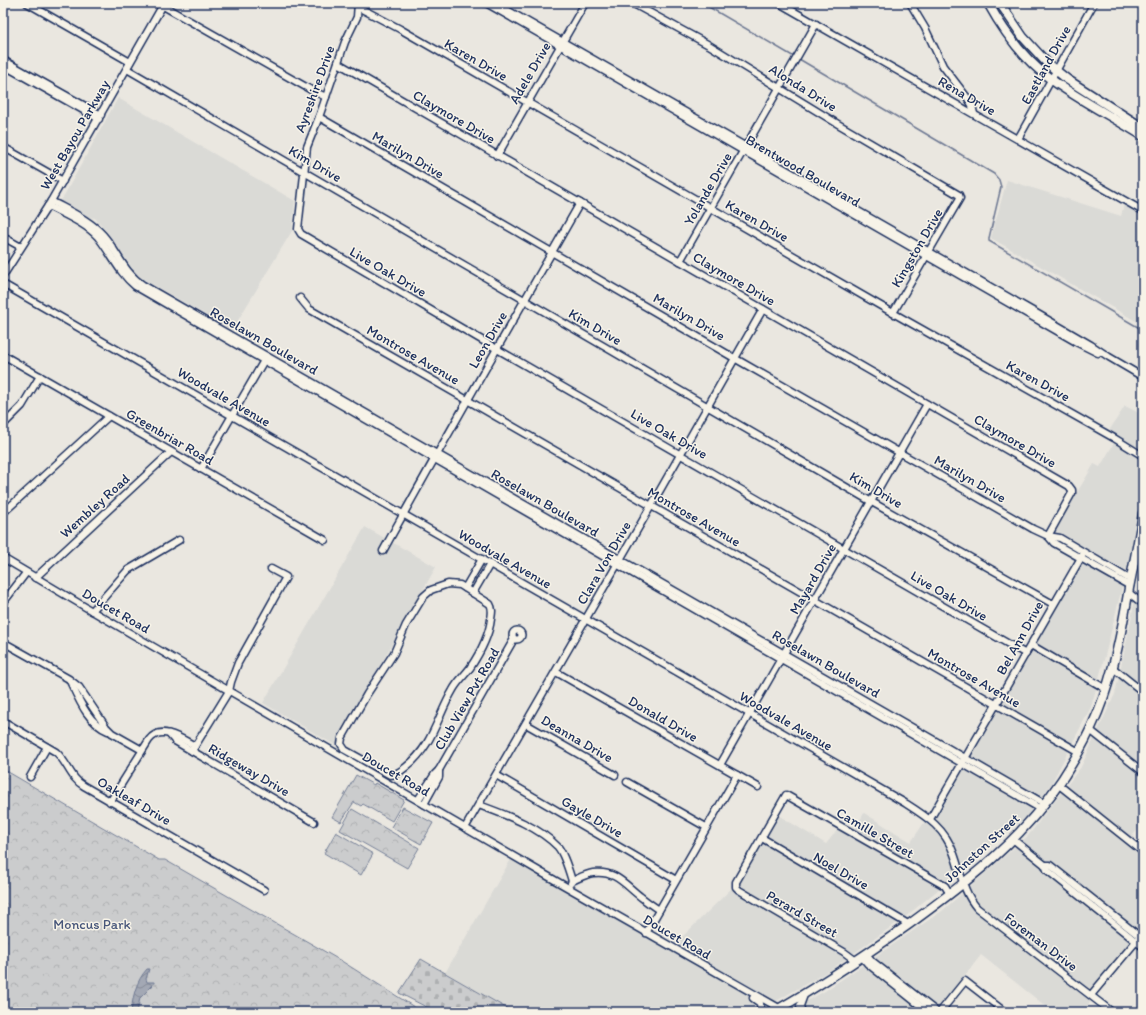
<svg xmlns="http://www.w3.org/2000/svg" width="1146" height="1015" font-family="Itim,sans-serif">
<defs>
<pattern id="cemetery-stones" width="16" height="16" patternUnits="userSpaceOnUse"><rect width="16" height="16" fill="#cbcccd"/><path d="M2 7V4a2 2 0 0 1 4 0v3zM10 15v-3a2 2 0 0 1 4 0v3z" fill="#aeb0b2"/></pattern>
<pattern id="park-crowns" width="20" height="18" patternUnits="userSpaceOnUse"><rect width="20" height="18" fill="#cbcccd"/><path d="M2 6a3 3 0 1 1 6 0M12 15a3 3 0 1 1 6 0" fill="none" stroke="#aeb0b2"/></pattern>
<pattern id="water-waves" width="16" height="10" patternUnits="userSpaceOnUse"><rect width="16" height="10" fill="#a3a8b4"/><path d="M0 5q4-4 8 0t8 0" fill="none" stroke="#848996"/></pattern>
</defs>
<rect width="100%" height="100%" fill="#eae7e0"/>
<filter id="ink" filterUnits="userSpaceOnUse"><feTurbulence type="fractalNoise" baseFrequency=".025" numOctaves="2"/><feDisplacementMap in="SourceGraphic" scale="8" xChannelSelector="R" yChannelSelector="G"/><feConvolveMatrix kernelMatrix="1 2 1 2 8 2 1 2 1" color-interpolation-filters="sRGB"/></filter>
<g filter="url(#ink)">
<g fill="#dadad6">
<polygon points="118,98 295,201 292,231 232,330 143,279 134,271 109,234 95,218 87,217 61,201"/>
<polygon points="1007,180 1121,216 1124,204 1143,215 1143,325 991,238"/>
<polygon points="1125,406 1143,415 1143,477 1130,555 1105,656 1091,707 1051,784 1029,814 904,918 830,970 757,1012 513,1012 473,990 445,973 514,854 676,943 733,887 778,815 826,844 843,823 854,831 864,813 911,842 930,814 1080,554 1051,536 1094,464 1100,467 1114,443 1105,437"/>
<polygon points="365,527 436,567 335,745 263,703"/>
<polygon points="1143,556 1143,824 1131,837 1143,846 1143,937 1082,1012 1053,1012 981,955 936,1012 786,1012 825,991 942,911 1028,836 1081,767 1115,694 1131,620"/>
</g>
<polygon fill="url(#cemetery-stones)" stroke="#737e96" points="421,959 513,1012 436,1012 399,993"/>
<g fill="url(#park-crowns)" stroke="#737e96">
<polygon points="3,769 159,860 165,860 343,962 422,1012 3,1012"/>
<polygon points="356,775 374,785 375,783 404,800 392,821 363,804 361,806 354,802 341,822 332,817"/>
<polygon points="403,807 433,823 421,844 391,827"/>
<polygon points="352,809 419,848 407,868 340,830"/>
<polygon points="336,832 373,854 361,875 324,853"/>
</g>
<path fill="url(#water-waves)" stroke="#6d7892" d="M147 969H149L146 979 147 982H154V984L140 998 137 1012H131C133 996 136 981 147 969Z"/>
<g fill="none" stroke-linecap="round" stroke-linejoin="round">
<g stroke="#6d7892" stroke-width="1.5">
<polyline points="702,3 796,58"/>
<polyline points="799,59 994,174 999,180 1001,187 989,238 989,241 1143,330"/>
</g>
<defs>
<g id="minor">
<polyline points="27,3 130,62"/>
<polyline points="158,3 313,91 326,97"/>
<polyline points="358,3 357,17 345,42 319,117 307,147 298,229 301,234 497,349 1026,654"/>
<polyline points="486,3 1078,343 1098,353"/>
<polyline points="495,3 1036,313 1091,345 1109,357 1143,377"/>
<polyline points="632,3 709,45 838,124 959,195 960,198 893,313"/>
<polyline points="779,3 1143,211"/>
<polyline points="910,3 925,28 943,66 969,100 972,105 974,114"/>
<polyline points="358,7 400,29 893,313 1114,438 1143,456"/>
<polyline points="3,60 101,115"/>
<polyline points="338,63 1069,486 1072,490 1072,493 1048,536 1054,543 1130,586"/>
<polyline points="3,65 99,119"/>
<polyline points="127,69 870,501 1053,604"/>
<polyline points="319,117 736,359 1033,529 1048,536 1060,538 1131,580"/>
<polyline points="1018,139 1094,3"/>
<polyline points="3,147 63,181"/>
<polyline points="497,156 585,3"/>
<path d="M51 201C69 211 90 220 103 235 118 252 124 273 143 285L1045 804"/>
<path d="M48 206C65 215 85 223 98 237 111 253 119 273 135 286L1041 809"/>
<polyline points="3,237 21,247"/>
<polyline points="680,261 816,24"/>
<polyline points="3,276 51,201 164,3"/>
<path d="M3 284 905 803C927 817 945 828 954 854 961 873 963 892 977 908L1112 1012"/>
<polyline points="300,298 309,309 1079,752"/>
<polyline points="3,355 325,540"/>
<polyline points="3,425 22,406 40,376"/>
<polyline points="201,469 266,357"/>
<polyline points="3,513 109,416"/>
<path d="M383 551C447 435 514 319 580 203"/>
<polyline points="3,558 92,611 544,874 786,1012"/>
<polyline points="35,578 171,452"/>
<path d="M448 584 460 585 490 604C493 609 492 613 491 619 489 637 480 653 470 668 464 676 457 682 453 690 437 717 433 746 406 767 401 771 396 775 390 775L345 750 341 744 342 738 367 694 394 653 406 625 423 597 431 590Z"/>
<polyline points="465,588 482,559"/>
<polyline points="473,593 490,564"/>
<polyline points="1129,593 1143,604"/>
<polyline points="3,603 26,573"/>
<polyline points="92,611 128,570 179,540"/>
<circle cx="517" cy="635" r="4.5"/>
<polyline points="3,642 69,679 79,687 106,727 112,733 142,750"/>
<polyline points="1031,645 1106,689"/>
<polyline points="1113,668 1143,692"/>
<polyline points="556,672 758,787"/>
<path d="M70 681C79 700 88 723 108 731"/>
<path d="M3 721 56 752C68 763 70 778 84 786L264 890"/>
<polyline points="526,724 615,775"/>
<polyline points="1090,730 1143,772"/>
<polyline points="169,734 175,741 192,751 314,822"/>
<polyline points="192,751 229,691 231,682 238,663 286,577 271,569"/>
<path d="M720 765C790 645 857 524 927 404"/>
<polyline points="496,775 676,880"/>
<polyline points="30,777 47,747"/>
<polyline points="627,782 706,827"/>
<polyline points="1059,785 1143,852"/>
<polyline points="418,800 435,774 439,770 514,639"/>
<path d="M110 802 149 740C161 724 182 739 195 746"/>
<polyline points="424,804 439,777 439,770"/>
<path d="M479 805C506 815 538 826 558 847 564 854 569 871 572 881"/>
<polyline points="930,819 1082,556"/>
<polyline points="465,828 651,506 763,309"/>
<polyline points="762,838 908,924"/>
<polyline points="1014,840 1045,865 1050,865 1143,939"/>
<polyline points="1045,865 1047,870 1143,947"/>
<path d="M571 883 572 881C579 878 586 874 593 873 616 870 625 885 641 897 647 902 653 906 659 910"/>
<polyline points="646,933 737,775"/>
<polyline points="866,954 872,961 937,1012"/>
<polyline points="862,957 868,964 928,1012"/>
<polyline points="856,961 844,952 739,890 736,887 736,882 786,795 945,886 950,894"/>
<polyline points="1091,995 1143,933"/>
<polyline points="753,998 760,1003 761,1012"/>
<polyline points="802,1012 800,1006 804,995"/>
<polyline points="940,1012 965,981 1005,1012"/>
</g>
<g id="major">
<path d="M988 3C1004 32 1024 60 1052 80 1081 101 1113 117 1143 136"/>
<polyline points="1000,3 1023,37 1048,64 1068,80 1143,128"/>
<path d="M773 1012C820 986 864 956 908 925 992 864 1057 811 1098 712 1114 672 1122 630 1129 588 1134 563 1139 538 1143 513"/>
</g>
</defs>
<use href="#minor" stroke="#1b2f5e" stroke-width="9"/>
<use href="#major" stroke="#1b2f5e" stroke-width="11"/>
<use href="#minor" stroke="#f7f3e8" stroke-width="6"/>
<use href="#major" stroke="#f7f3e8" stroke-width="8"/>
</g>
</g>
<g text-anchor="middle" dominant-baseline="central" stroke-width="3" stroke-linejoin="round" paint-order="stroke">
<g font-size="14" fill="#1b2f5e" stroke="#f7f3e8">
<text transform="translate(476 60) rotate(30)">Karen Drive</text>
<text transform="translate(1046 65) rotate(-61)">Eastland Drive</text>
<text transform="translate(530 73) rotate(-60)">Adele Drive</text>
<text transform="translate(803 88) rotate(32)">Alonda Drive</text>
<text transform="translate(315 89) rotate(-70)">Ayreshire Drive</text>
<text transform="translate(967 96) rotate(30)">Rena Drive</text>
<text transform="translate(454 117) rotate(30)">Claymore Drive</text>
<text transform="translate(75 135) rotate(-60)">West Bayou Parkway</text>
<text transform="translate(408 155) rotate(30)">Marilyn Drive</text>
<text transform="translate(315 164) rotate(30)">Kim Drive</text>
<text transform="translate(803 171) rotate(30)">Brentwood Boulevard</text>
<text transform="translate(708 189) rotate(-60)">Yolande Drive</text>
<text transform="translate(757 221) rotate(30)">Karen Drive</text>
<text transform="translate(917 248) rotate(-60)">Kingston Drive</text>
<text transform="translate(388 272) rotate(30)">Live Oak Drive</text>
<text transform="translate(734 279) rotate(30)">Claymore Drive</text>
<text transform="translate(689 317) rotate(30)">Marilyn Drive</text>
<text transform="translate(595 327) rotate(30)">Kim Drive</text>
<text transform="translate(488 340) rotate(-60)">Leon Drive</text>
<text transform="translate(264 341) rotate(30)">Roselawn Boulevard</text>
<text transform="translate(413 355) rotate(30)">Montrose Avenue</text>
<text transform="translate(1038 381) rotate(29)">Karen Drive</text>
<text transform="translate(224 397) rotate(30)">Woodvale Avenue</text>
<text transform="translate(669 434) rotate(30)">Live Oak Drive</text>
<text transform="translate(170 437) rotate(30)">Greenbriar Road</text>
<text transform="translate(1015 441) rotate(30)">Claymore Drive</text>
<text transform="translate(970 479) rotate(30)">Marilyn Drive</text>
<text transform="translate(876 490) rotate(30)">Kim Drive</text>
<text transform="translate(545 503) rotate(30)">Roselawn Boulevard</text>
<text transform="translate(95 506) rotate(-42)">Wembley Road</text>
<text transform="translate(694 517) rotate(30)">Montrose Avenue</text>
<text transform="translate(505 559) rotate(30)">Woodvale Avenue</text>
<text transform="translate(604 563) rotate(-60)">Clara Von Drive</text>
<text transform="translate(813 579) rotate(-60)">Mayard Drive</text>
<text transform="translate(949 596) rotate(30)">Live Oak Drive</text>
<text transform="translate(116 611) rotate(30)">Doucet Road</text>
<text transform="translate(1020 638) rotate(-61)">Bel Ann Drive</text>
<text transform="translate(826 664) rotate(30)">Roselawn Boulevard</text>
<text transform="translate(974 678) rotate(30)">Montrose Avenue</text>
<text transform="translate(467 699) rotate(-60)">Club View Pvt Road</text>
<text transform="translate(663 719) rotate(30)">Donald Drive</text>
<text transform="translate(786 721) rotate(30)">Woodvale Avenue</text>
<text transform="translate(577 739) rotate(30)">Deanna Drive</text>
<text transform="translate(249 770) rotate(30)">Ridgeway Drive</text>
<text transform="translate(396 774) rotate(30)">Doucet Road</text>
<text transform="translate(134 801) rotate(30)">Oakleaf Drive</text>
<text transform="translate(592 817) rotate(30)">Gayle Drive</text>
<text transform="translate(875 833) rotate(30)">Camille Street</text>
<text transform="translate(982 848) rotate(-42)">Johnston Street</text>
<text transform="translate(841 871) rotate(30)">Noel Drive</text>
<text transform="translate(802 914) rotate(30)">Perard Street</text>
<text transform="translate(677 937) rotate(30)">Doucet Road</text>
<text transform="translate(1041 942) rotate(37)">Foreman Drive</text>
</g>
<g font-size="14" fill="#47567a" stroke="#f7f3e8">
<text x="92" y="924">Moncus Park</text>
</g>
</g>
<rect width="1146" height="1015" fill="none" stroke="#f7f3e8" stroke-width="16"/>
<rect x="8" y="8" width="1130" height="999" fill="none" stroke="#1b2f5e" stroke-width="1.5" filter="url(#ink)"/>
</svg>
